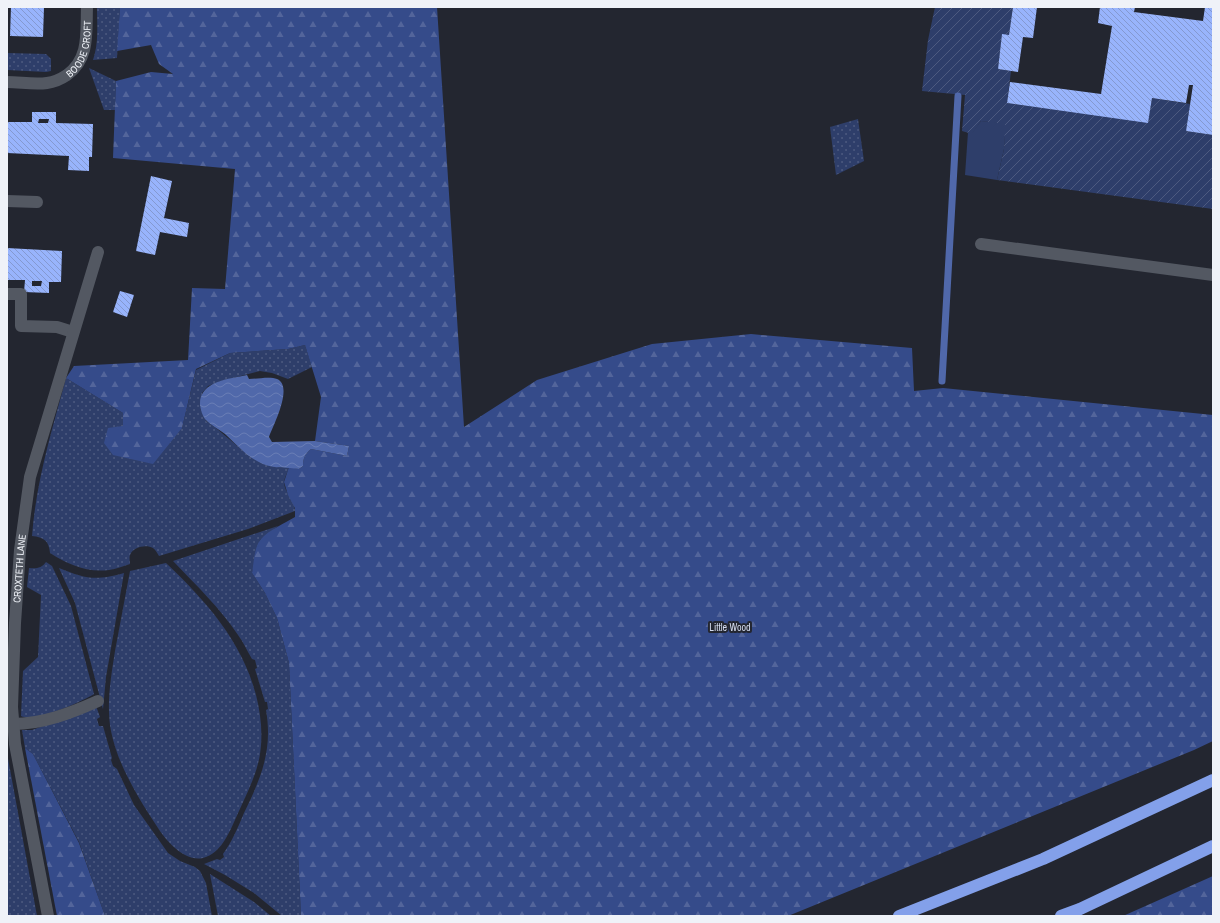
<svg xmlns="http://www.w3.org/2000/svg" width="1220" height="923" font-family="'Archivo Narrow',sans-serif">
<defs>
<pattern id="grass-dots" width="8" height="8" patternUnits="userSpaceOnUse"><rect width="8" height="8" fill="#2e3e6a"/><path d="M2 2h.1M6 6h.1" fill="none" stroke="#4d5a80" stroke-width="1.8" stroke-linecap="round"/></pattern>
<pattern id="forest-firs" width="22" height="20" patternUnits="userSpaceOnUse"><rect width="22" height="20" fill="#354b8a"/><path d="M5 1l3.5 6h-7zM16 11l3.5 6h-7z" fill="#53659b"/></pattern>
<pattern id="garden-furrows" width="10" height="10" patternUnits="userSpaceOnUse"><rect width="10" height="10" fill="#2e3e6a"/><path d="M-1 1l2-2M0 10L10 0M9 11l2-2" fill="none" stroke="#4d5a80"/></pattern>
<pattern id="water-waves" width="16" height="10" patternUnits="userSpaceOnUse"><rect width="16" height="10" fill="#5068aa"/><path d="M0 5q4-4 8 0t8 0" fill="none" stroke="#6a7eb6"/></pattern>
<pattern id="building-back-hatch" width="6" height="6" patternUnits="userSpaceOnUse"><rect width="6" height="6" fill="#98b4fc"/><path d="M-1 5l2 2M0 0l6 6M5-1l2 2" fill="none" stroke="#8499d0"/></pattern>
</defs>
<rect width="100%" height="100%" fill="#232630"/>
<g fill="url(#grass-dots)">
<path d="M97 7H120L117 58 93 60C99 43 97 25 97 7Z"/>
<polygon points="7,53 46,54 51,59 51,71 46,72 7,70"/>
<polygon points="89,68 116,81 115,110 104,110"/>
<polygon points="858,119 864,161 836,175 830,127"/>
<path d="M305 345 312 367 288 379 272 373 260 371 218 382 208 386 202 393 206 421C228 435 247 460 273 466 278 468 284 467 289 467 288 472 284 478 284 483 285 493 295 501 295 511L248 529 159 556C157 553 156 550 153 548 146 544 133 547 130 555 129 557 130 562 130 564 123 566 116 569 109 570 87 573 67 564 50 553 49 541 44 537 32 536 36 482 52 430 66 378L123 413V426L182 428 196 370 230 353 288 349Z"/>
<path d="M278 526 260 540 252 573 265 593 277 618 289 663 301 916H282L254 893 225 875 204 864 217 859 220 860 224 857 223 854C232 842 238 827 244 813 261 778 273 750 266 710L268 709 267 702H265L255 669 257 668 255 660 252 659C247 651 244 643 238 635 220 608 196 585 173 561Z"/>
<path d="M46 562 52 566 71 606 94 694C81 702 35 723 21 716L23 671 38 657 41 595 27 587 29 568C36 569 42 568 46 562Z"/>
<path d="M166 563C205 600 242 641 256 695 261 715 263 734 260 754 257 774 247 793 239 811 231 828 223 853 203 858 185 862 167 842 158 828 139 799 118 766 111 731 106 705 111 677 115 651 120 624 125 598 130 571Z"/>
<path d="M59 568C86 579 95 581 124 573L106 677 103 709 75 603Z"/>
<polygon points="96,706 100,717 97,719 99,726 103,726 112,758 111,760 113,766 117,769 134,805 168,853 180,861 195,867 200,871 206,883 212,916 105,916 79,842 33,754 25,748 22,730 32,730"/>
<polygon points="7,753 37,916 7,916"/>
<polygon points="210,874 254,902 271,916 218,916"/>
</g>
<g fill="url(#forest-firs)">
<path d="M120 7H437L464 427 537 380 652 344 751 334 912 348 914 391 943 388 1213 415V741L1194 750 788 916H301L289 663 277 618 265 593 252 573C254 563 254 547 261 539 269 530 285 523 295 517V508L288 495 284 482 289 467 299 469 303 466C303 458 305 454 311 449L347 456 349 446 315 441 321 397 305 345 288 349 230 353 196 369 182 428 153 464 113 455 104 443 108 428 123 426V413L66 378 74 366 188 360 192 288 225 289 235 169 113 158 116 81 151 72 173 74 159 64 151 45 117 51Z"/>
<polygon points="25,748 33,754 79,843 105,916 57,916"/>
<polygon points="1213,876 1213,916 1123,916"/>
</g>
<polygon fill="#2e3e6a" points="981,121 1006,123 1004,149 997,180 965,175 968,132 972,133"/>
<polygon fill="url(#garden-furrows)" points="935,7 1013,7 1009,35 1002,35 998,69 1011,71 1007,103 1148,122 1152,98 1190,104 1186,131 1213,135 1213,209 997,180 1004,149 1005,124 981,121 972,134 962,131 965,95 922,91 928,40"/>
<path fill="url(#water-waves)" d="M247 375 249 379C257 379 270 376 277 379 294 386 273 426 269 437L272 442 315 441 349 446 347 456 311 449C305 454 303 458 303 466L299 469C288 467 274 469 263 464 248 458 236 444 225 434 219 429 210 425 205 419 202 415 201 410 200 405 199 381 229 379 247 375Z"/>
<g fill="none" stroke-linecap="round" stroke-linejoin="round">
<polyline stroke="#5068aa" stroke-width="7" points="942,381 958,96"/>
</g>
<g fill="url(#building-back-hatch)" fill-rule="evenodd">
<polygon points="11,7 44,7 43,37 10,36"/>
<polygon points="1013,7 1037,7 1033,38 1023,37 1018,72 998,69 1002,34 1009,35"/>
<polygon points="1100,7 1135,7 1134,12 1203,21 1205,7 1213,7 1213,135 1186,131 1193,85 1189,85 1186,103 1152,98 1148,123 1007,103 1010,82 1101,94 1112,26 1098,23"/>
<path d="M32 112H56V123L93 124 92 157H89V171L68 170 69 156 7 153V122H32ZM39 119H49L48 123H38Z"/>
<polygon points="151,176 172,181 164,218 189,223 187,237 160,232 155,255 136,251"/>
<path d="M7 248 62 251 61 282H49V293L24 292 25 280H7ZM32 281H42L41 286H32Z"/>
<polygon points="120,291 134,295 127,317 113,312"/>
</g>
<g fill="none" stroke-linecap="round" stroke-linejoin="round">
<g stroke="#535862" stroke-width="12">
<path id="s1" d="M7 82C20 82 34 85 47 83 55 82 61 79 67 75 90 58 86 33 87 7"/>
<polyline points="7,201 37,202"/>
<polyline points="981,244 1213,275"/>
<polyline points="7,294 21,294 21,326 57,327 73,332"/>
<path d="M13 724C43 724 71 713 98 701"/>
<path id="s2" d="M48 916 15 744 12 707 15 623 20 550 30 477 98 252"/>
</g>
<g stroke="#83a0ea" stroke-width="12">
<polyline points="899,916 1043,859 1213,780"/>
<polyline points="1061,916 1080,909 1213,846"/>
</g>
</g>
<g text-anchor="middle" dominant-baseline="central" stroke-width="4" stroke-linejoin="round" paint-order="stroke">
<g font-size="10" fill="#eff2f8" stroke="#232630">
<text stroke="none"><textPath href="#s1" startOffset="92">BOODE CROFT</textPath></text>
<text stroke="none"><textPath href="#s2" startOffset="351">CROXTETH LANE</textPath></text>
</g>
<g font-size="10" fill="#d4dcef" stroke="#232630">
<text x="730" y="627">Little Wood</text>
</g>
</g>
<rect width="1220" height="923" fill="none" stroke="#eff2f8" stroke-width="16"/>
</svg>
